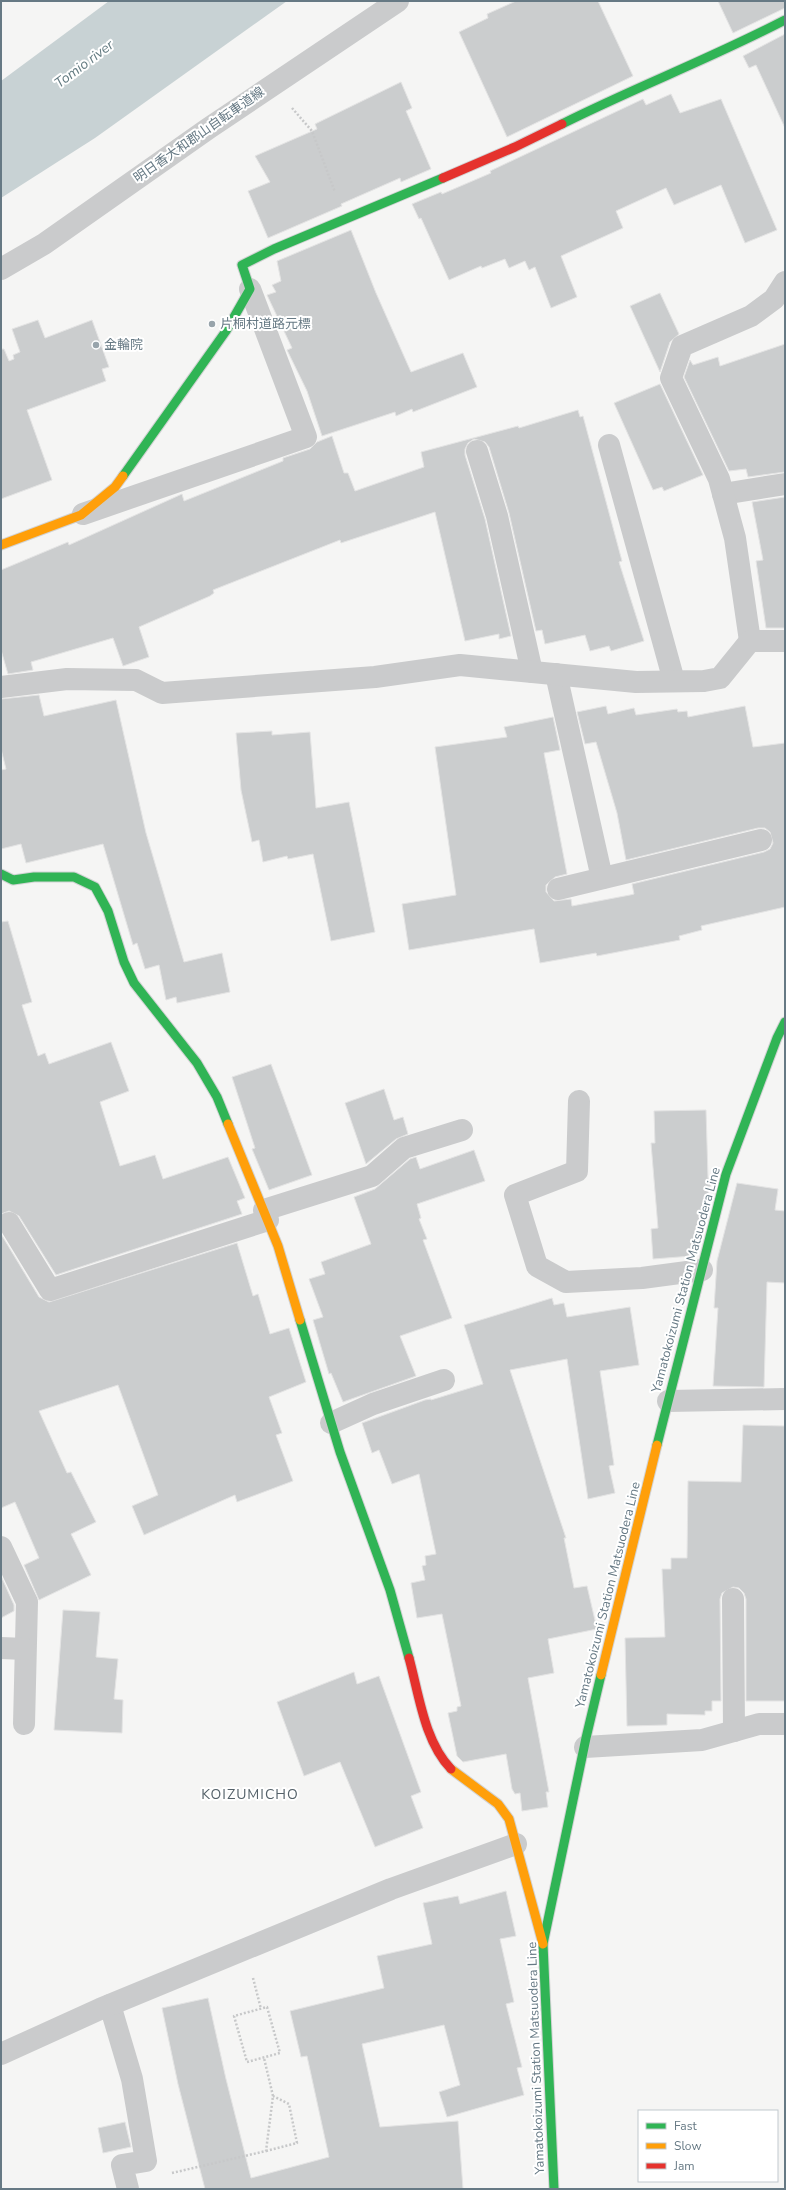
<svg xmlns="http://www.w3.org/2000/svg" width="786" height="2190" font-family="'Nunito Sans','Noto Sans JP',sans-serif">
<rect width="100%" height="100%" fill="#f5f5f4"/>
<polygon fill="#c8d2d4" points="109,1 287,1 95,138 1,198 1,81"/>
<g fill="#cbcdce" stroke="#e4e4e4">
<polygon points="516,1 598,1 633,76 507,137 459,32 488,18 487,14"/>
<polygon points="718,1 785,1 785,8 733,33"/>
<polygon points="785,34 785,128 756,65 749,68 743,56"/>
<polygon points="401,82 412,108 406,111 431,169 401,182 400,178 341,204 342,206 268,238 248,191 270,182 255,156 317,129 315,124"/>
<polygon points="671,94 680,113 721,99 777,230 745,243 721,185 674,205 666,188 616,211 623,228 561,256 577,297 551,308 535,267 529,270 525,261 509,268 505,259 482,268 481,266 449,280 421,218 419,219 412,204 441,192 442,194 491,173 490,171 643,99 646,105"/>
<polygon points="351,230 376,293 411,372 463,353 477,387 413,412 412,409 396,416 395,412 322,436 307,391 287,350 292,348 267,295 276,292 272,285 281,281 277,261"/>
<polygon points="660,293 679,334 670,342 660,372 630,306"/>
<polygon points="38,320 45,338 92,320 109,367 102,369 106,381 27,410 52,480 1,499 1,349 4,349 9,361 14,359 13,355 20,352 12,329"/>
<polygon points="785,344 785,472 748,477 746,469 729,471 684,377 690,360 693,365 718,357 720,366"/>
<polygon points="660,384 703,475 664,491 662,487 653,490 614,403"/>
<polygon points="578,410 580,417 583,416 622,561 619,562 644,641 611,651 609,646 590,651 585,635 545,644 542,630 536,631 509,513 489,447 485,442 474,439 468,443 465,449 465,455 485,519 511,636 499,639 499,634 465,641 435,512 341,543 340,540 213,590 214,593 210,596 139,627 149,657 123,666 113,638 31,662 33,670 8,674 1,650 1,570 68,542 69,545 182,494 184,501 283,461 283,458 310,449 317,442 332,436 344,473 348,473 355,491 424,467 421,452 518,426 519,428"/>
<polygon points="785,497 785,628 766,628 756,561 763,560 752,502"/>
<polygon points="39,695 44,716 116,700 146,833 184,962 222,953 230,992 177,1003 176,997 166,1000 159,965 145,969 137,943 133,945 103,844 26,863 21,844 1,849 1,770 6,769 1,749 1,699"/>
<polygon points="606,706 608,714 634,708 636,715 677,709 678,712 687,711 688,717 745,706 753,747 785,743 785,907 701,926 702,930 679,936 680,940 597,956 596,953 540,963 534,929 409,950 402,904 456,895 435,747 507,737 504,727 553,717 560,750 544,753 567,874 555,877 546,885 546,892 554,901 571,899 572,906 630,895 634,894 632,884 764,852 770,849 773,843 770,832 765,828 758,828 626,860 617,813 596,742 585,744 577,712"/>
<polygon points="272,731 272,735 310,732 316,808 349,802 375,932 331,941 313,854 288,859 287,856 263,862 259,840 252,842 241,790 236,733"/>
<polygon points="8,921 32,1002 22,1005 38,1056 45,1053 49,1064 111,1042 129,1091 100,1102 120,1166 155,1155 163,1179 228,1157 245,1198 237,1201 242,1214 56,1275 19,1216 9,1211 1,1214 1,922"/>
<polygon points="271,1064 312,1175 269,1190 252,1149 255,1148 232,1077"/>
<polygon points="384,1089 394,1120 403,1117 408,1134 396,1139 366,1164 345,1103"/>
<polygon points="706,1110 708,1178 712,1179 692,1256 653,1259 651,1229 658,1228 651,1143 655,1143 654,1111"/>
<polygon points="474,1150 485,1181 417,1204 421,1218 419,1219 427,1239 423,1240 452,1318 400,1336 416,1376 343,1402 331,1373 329,1374 313,1320 323,1317 309,1279 325,1274 321,1262 371,1244 354,1197 375,1189 410,1159 416,1157 420,1169"/>
<polygon points="737,1183 778,1189 775,1210 785,1211 785,1283 767,1282 764,1387 713,1386 718,1308 714,1308 717,1261"/>
<polygon points="1,1234 39,1297 49,1302 237,1243 253,1296 258,1294 270,1334 289,1328 306,1382 269,1397 282,1433 276,1435 293,1481 237,1502 235,1495 144,1535 132,1506 158,1495 118,1385 39,1411 67,1473 71,1472 96,1522 71,1534 91,1575 39,1600 24,1565 39,1558 15,1502 1,1508"/>
<polygon points="552,1298 554,1305 564,1303 567,1317 630,1307 639,1365 600,1371 614,1465 609,1466 615,1493 588,1499 567,1359 510,1370 566,1538 564,1538 574,1588 587,1586 597,1629 548,1639 554,1673 528,1678 549,1792 546,1792 548,1807 522,1811 520,1793 515,1794 512,1789 506,1754 463,1762 457,1756 448,1713 457,1711 457,1707 461,1706 442,1614 417,1618 411,1583 425,1580 422,1566 426,1565 425,1556 436,1554 419,1474 392,1484 379,1450 372,1453 362,1423 425,1400 431,1399 431,1400 483,1384 464,1325"/>
<polygon points="743,1425 785,1426 785,1701 746,1701 746,1599 744,1593 739,1588 733,1587 722,1593 720,1599 721,1701 712,1701 712,1711 705,1711 705,1715 667,1714 667,1725 627,1726 625,1638 665,1637 662,1569 671,1569 671,1558 687,1558 688,1481 741,1482"/>
<polygon points="1,1576 14,1605 14,1611 1,1618"/>
<polygon points="63,1610 100,1612 96,1657 118,1659 114,1699 123,1700 122,1733 54,1730"/>
<polygon points="354,1672 357,1684 379,1676 421,1792 411,1796 423,1828 375,1847 340,1762 304,1776 277,1702"/>
<polygon points="506,1891 516,1936 500,1939 514,2002 506,2004 522,2067 517,2068 524,2095 447,2117 439,2092 460,2085 444,2025 362,2044 380,2127 458,2121 463,2189 205,2189 178,2084 162,2008 208,1998 226,2079 251,2178 329,2157 307,2056 301,2057 290,2011 384,1988 377,1956 432,1944 423,1903 458,1896 460,1904"/>
<polygon points="125,2122 131,2147 103,2153 98,2128"/>
</g>
<g fill="none" stroke-linecap="round" stroke-linejoin="round">
<defs>
<g id="fast">
<path d="M562 124C636 87 712 58 785 20"/>
<polyline points="123,476 226,331 250,289 242,265 274,249 443,178"/>
<polyline points="1,874 13,880 34,877 74,877 95,887 108,911 124,962 134,983 197,1063 217,1097 228,1124"/>
<polyline points="300,1320 340,1452 390,1590 409,1658"/>
<polyline points="657,1445 726,1174 777,1038 785,1022"/>
<polyline points="554,2189 543,1944 586,1738 601,1675"/>
</g>
<g id="slow">
<polyline points="1,545 81,515 115,487 123,476"/>
<polyline points="228,1124 278,1246 300,1320"/>
<polyline points="601,1675 657,1445"/>
<polyline points="451,1769 498,1804 509,1819 543,1944"/>
</g>
<g id="jam">
<polyline points="443,178 515,147 562,124"/>
<path d="M409 1658C419 1694 424 1741 451 1769"/>
</g>
</defs>
<use href="#fast" stroke="#d2d3d4" stroke-width="11"/>
<use href="#slow" stroke="#d2d3d4" stroke-width="11"/>
<use href="#jam" stroke="#d2d3d4" stroke-width="11"/>
<g stroke="#c7c8c9" stroke-width="2.5" stroke-dasharray="2 2" stroke-linecap="butt">
<polyline points="292,108 312,131 335,192"/>
<polyline points="253,1978 261,2009"/>
<polygon points="267,2007 280,2053 247,2062 234,2016"/>
<polyline points="266,2151 297,2143 289,2104 273,2096"/>
<polyline points="172,2173 266,2151 273,2096 264,2058"/>
</g>
<g stroke="#cacbcc" stroke-width="22">
<polyline points="1,269 44,244 209,128 398,1"/>
<polyline points="609,445 674,681"/>
<polyline points="477,451 497,516 532,672"/>
<polyline points="723,494 785,484"/>
<polyline points="83,514 306,437 250,289"/>
<polyline points="750,641 735,538 719,479 671,378 682,346 751,316 774,299 785,282"/>
<polyline points="556,674 602,878"/>
<polyline points="1,687 67,679 136,680 162,693 375,677 460,665 636,682 704,681 720,678 750,641 785,641"/>
<polyline points="558,889 761,840"/>
<polyline points="579,1101 577,1171 515,1195 537,1266 566,1282 642,1278 702,1270"/>
<polyline points="264,1210 372,1176 404,1148 462,1130"/>
<polyline points="9,1223 50,1290 268,1220"/>
<polyline points="668,1401 785,1399"/>
<polyline points="331,1423 373,1404 444,1380"/>
<polyline points="1,1547 27,1602 24,1724"/>
<polyline points="733,1599 734,1731"/>
<polyline points="1,1648 25,1649"/>
<polyline points="585,1747 702,1740 759,1724 785,1724"/>
<polyline points="110,2005 132,2079 146,2161 122,2165 128,2189"/>
<polyline points="1,2054 100,2009 391,1889 516,1844"/>
</g>
<use href="#fast" stroke="#30b455" stroke-width="9"/>
<use href="#slow" stroke="#ff9f0a" stroke-width="9"/>
<use href="#jam" stroke="#e5322d" stroke-width="9"/>
</g>
<g fill="#98a4ab" stroke="#fff" stroke-width="1.5">
<circle cx="212" cy="324" r="4"/>
<circle cx="96" cy="345" r="4"/>
</g>
<g text-anchor="middle" dominant-baseline="central" stroke-width="4" stroke-linejoin="round" paint-order="stroke">
<g font-size="13" fill="#667984" stroke="#fff">
<text transform="translate(199 135) rotate(-35)">明日香大和郡山自転車道線</text>
<text transform="translate(686 1280) rotate(-75)">Yamatokoizumi Station Matsuodera Line</text>
<text transform="translate(608 1595) rotate(-76)">Yamatokoizumi Station Matsuodera Line</text>
<text transform="translate(536 2058) rotate(-92)">Yamatokoizumi Station Matsuodera Line</text>
</g>
<g font-size="13" fill="#667984" stroke="#fff" text-anchor="start">
<text x="220" y="324">片桐村道路元標</text>
<text x="104" y="345">金輪院</text>
</g>
<g font-size="14" font-style="italic" fill="#627a80" stroke="#fff">
<text transform="translate(84 64) rotate(-37)">Tomio river</text>
</g>
<g font-size="14" letter-spacing="1" fill="#546169" stroke="#fff">
<text x="250" y="1794">KOIZUMICHO</text>
</g>
</g>
<rect width="786" height="2190" fill="none" stroke="#667984" stroke-width="4"/>
<rect x="638" y="2110" width="140" height="72" fill="#ffffff" stroke="#c2c9ce"/>
<rect x="646" y="2123" width="20" height="6" fill="#30b455" stroke="#c2c9ce"/>
<text x="674" y="2130" font-size="12" fill="#667984">Fast</text>
<rect x="646" y="2143" width="20" height="6" fill="#ff9f0a" stroke="#c2c9ce"/>
<text x="674" y="2150" font-size="12" fill="#667984">Slow</text>
<rect x="646" y="2163" width="20" height="6" fill="#e5322d" stroke="#c2c9ce"/>
<text x="674" y="2170" font-size="12" fill="#667984">Jam</text>
</svg>
